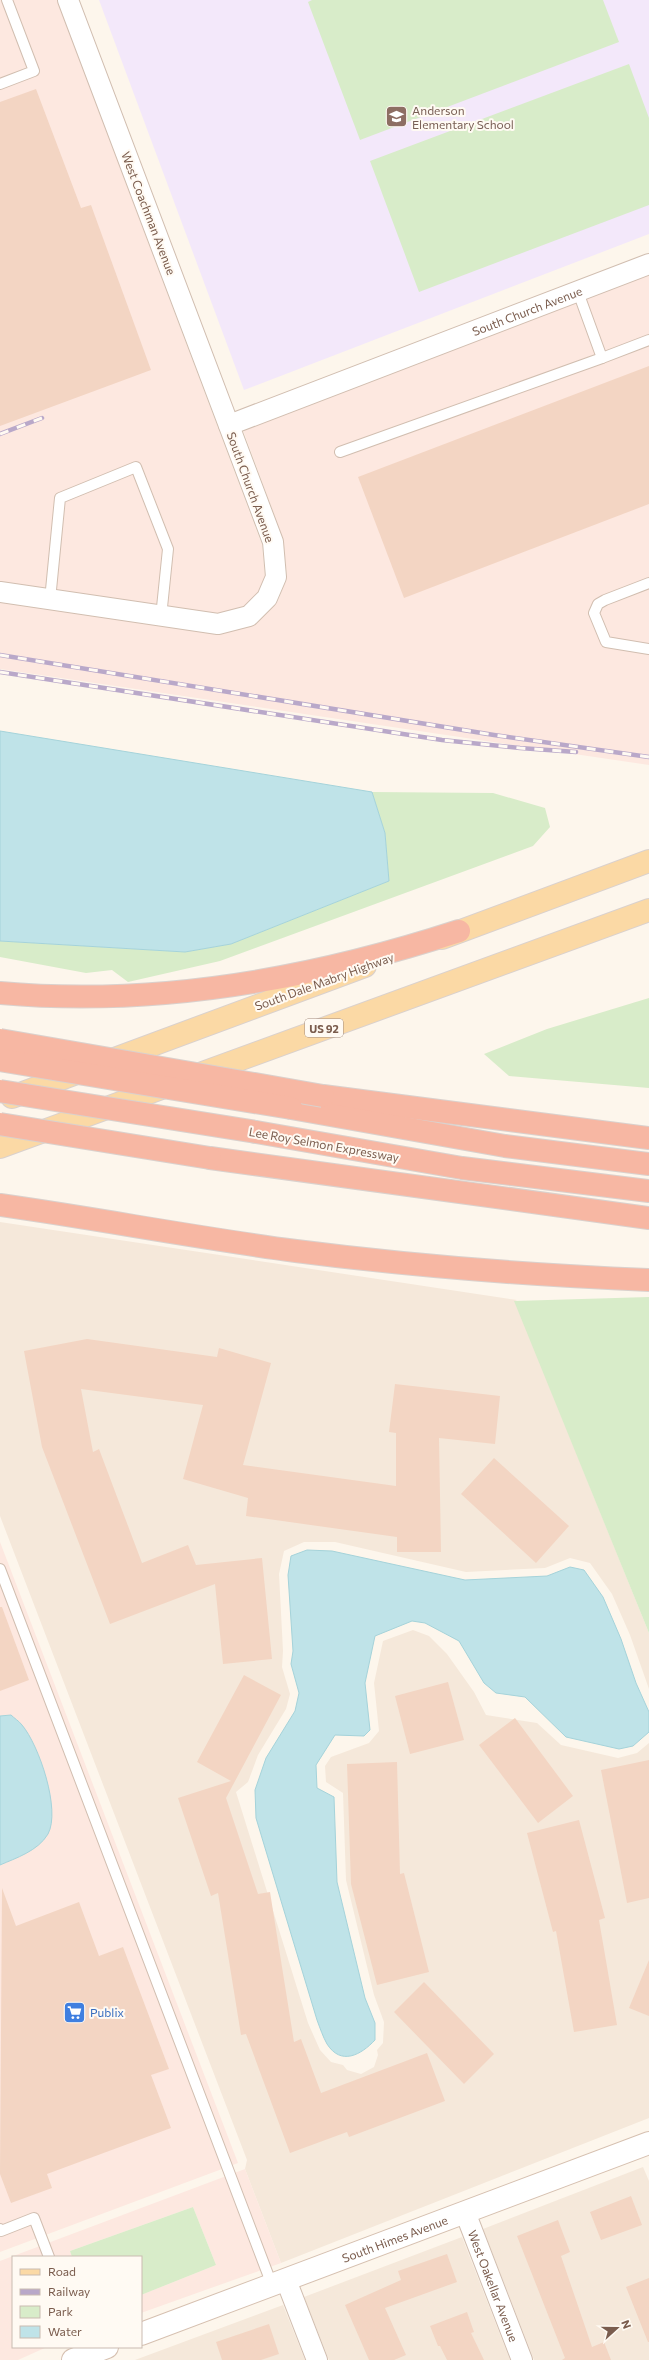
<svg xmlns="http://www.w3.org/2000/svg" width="649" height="2360" font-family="Commissioner,sans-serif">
<rect width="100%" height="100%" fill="#fdf6ec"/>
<g fill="#f5e8da">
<polygon points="0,1222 517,1300 515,1301 649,1633 649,1689 630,1635 612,1594 590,1563 570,1558 545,1568 466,1572 335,1542 304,1542 284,1551 279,1574 283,1651 282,1667 290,1694 286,1709 258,1755 248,1782 236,1792 308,2023 320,2050 331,2062 343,2065 347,2070 361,2074 374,2067 378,2055 377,2050 383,2043 384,2022 374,1995 346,1880 343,1793 326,1782 325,1766 331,1757 369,1743 379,1731 374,1683 383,1641 413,1630 429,1636 447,1654 474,1692 486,1715 537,1723 561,1745 618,1758 637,1753 649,1743 649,2118 281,2263 245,2169 247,2160 0,1516"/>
<polygon points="643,2167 649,2181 649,2360 534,2360 483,2229"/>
<polygon points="462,2237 510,2360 329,2360 304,2297"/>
<polygon points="283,2305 305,2360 135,2360"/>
</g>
<g fill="#fde8e0">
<polygon points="0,0 57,0 262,545 265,577 258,593 243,608 218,614 164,607 0,582"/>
<polygon points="649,275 649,765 0,669 0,602 216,634 256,623 278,601 287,576 283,539 243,430"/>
<polygon points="0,1542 238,2163 0,2252"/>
<polygon points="245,2169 281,2263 141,2313 141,2295 216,2265 193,2207 70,2251 72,2257 13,2257 13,2347 47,2347 18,2360 0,2360 0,2261"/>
</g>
<polygon fill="#f3e8fa" points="99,0 649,0 649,234 244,390"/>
<g fill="#d8ecc9">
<polygon points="312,0 603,0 619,42 360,140 308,2"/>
<polygon points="629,64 649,118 649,205 419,292 370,161"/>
<polygon points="372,792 493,793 545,808 550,827 533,846 220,961 128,982 112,970 86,973 0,957 0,941 185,952 231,944 389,881 385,833"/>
<polygon points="649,998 649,1088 509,1076 484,1054 547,1029"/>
<polygon points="649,1297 649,1633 514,1301"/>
<polygon points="193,2207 216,2265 141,2295 141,2257 72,2257 70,2251"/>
</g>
<g fill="#bfe3e8" stroke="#a5d3da">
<polygon points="0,731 372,792 385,833 389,881 231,944 185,952 0,941"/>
<path d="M307 1550 332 1551 465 1580 547 1576 570 1567 584 1570 603 1597 621 1639 636 1683 649 1712V1732L633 1746 619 1749 566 1737 525 1697 496 1693 484 1683 459 1641 425 1623 412 1621 375 1636 365 1683 370 1730 364 1736 335 1735 316 1765 317 1788 334 1797 337 1882 365 1998 375 2023V2040C361 2055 341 2066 327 2044 323 2037 320 2028 317 2020L256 1818 255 1790 266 1758 295 1711 299 1693 291 1664 293 1651 288 1575 291 1556Z"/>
<path d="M11 1715C14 1718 19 1721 22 1725 39 1745 61 1810 48 1834 38 1851 16 1858 0 1865V1716Z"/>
</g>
<g fill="#f3d5c3">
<polygon points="36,89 81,208 91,205 151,370 0,426 0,102"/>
<polygon points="649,366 649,504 404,598 358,477"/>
<polygon points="87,1339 217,1357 219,1348 271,1363 243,1465 396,1486 396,1433 389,1432 395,1384 500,1396 495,1444 439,1438 441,1552 397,1552 397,1537 246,1516 248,1498 183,1479 203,1405 81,1389 93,1452 99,1449 142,1563 188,1545 196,1565 262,1558 272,1659 223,1664 215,1584 110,1624 42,1447 24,1351"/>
<polygon points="494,1458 569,1526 536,1563 461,1494"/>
<polygon points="0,1607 2,1607 29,1680 0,1691"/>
<polygon points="244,1675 281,1695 226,1798 258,1894 270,1892 294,2042 301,2039 321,2093 427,2053 445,2101 349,2137 347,2132 290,2153 246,2034 241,2035 218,1893 211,1896 178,1798 231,1781 197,1762"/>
<polygon points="448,1682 464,1740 410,1754 395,1696"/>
<polygon points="515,1718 573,1796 538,1823 479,1745"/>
<polygon points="649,1760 649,1898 627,1903 601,1770"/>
<polygon points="397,1762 400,1874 404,1873 429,1972 377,1985 351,1884 347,1764"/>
<polygon points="579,1820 605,1918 599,1920 617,2025 574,2032 556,1931 553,1932 527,1833"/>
<polygon points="2,1888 16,1926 79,1902 99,1956 123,1947 169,2069 151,2075 171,2128 47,2174 52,2188 11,2203 0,2174"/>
<polygon points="649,1960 649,2016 629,2008"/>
<polygon points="424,1982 494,2054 464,2084 394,2012"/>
<polygon points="631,2196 642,2225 601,2240 590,2212"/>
<polygon points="558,2220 570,2252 561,2256 592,2347 604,2342 611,2360 562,2360 565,2358 517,2236"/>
<polygon points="447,2254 457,2282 385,2308 406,2355 394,2360 369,2360 345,2305 401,2280 398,2271"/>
<polygon points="649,2278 649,2342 648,2342 626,2287"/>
<polygon points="467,2312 474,2332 471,2333 484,2360 447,2360 440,2346 438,2346 430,2326"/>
<polygon points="269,2324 279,2354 261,2360 222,2360 216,2342"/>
</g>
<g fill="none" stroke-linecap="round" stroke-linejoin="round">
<defs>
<g id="lane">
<polyline points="0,84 34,71 7,0"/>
<polyline points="602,358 649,340"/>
<polyline points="340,452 602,358 578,292"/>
<polyline points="649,583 605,600 598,604 594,613 606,642 649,649"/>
<polyline points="50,600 60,498 136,467 168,549 161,617"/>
<polyline points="0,1569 272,2285"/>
<polyline points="0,2229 1,2231 34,2218 49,2257"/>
</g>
<g id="street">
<path id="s1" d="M229 425 649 264"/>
<polyline points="0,592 218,624 249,616 267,598 276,577 273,542 68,0"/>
<path id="s2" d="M465 2212 522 2360"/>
<polyline points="286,2280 317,2360"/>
</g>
<g id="secondary">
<path id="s3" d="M141 2334 649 2143"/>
<polyline points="73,2360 107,2347"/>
</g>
<g id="primary">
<polyline points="442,938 649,861"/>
<polyline points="12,1097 365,966"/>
<polyline points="0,1147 649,910"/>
</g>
<g id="highway">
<path d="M0 993C156 1007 312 979 459 931"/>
<polyline points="323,1096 649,1138"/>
<polyline points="291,1108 505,1146 649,1164"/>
<polyline points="256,1132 462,1168 649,1191"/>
<polyline points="210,1158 649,1218"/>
<path d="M0 1205C99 1219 197 1238 296 1251 413 1266 530 1275 649 1280"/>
</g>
</defs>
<use href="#lane" stroke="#d1beb0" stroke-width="12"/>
<use href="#street" stroke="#d1beb0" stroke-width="22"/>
<use href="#secondary" stroke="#d6c0b0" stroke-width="24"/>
<use href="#primary" stroke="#dad1cd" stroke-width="24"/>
<use href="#highway" stroke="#dad1cd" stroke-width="24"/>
<use href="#lane" stroke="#fff" stroke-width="10"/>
<use href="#street" stroke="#fff" stroke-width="20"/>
<use href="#secondary" stroke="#fff" stroke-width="22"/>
<use href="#primary" stroke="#fbd9a5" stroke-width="22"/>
<use href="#highway" stroke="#f7b7a3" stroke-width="22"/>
<defs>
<g id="rail">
<polyline points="0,434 42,418"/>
<polyline points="0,655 494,735 649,757"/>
<polyline points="0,672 442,740 520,748 576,752"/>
</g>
</defs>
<use href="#rail" stroke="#b9a8c9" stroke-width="4.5"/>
<use href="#rail" stroke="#fffaf3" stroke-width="3" stroke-dasharray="9" stroke-linecap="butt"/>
<defs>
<g id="highway-bridge">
<polyline points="0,1040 323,1096"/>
<polyline points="0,1060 291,1108"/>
<polyline points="0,1091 256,1132"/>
<polyline points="0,1124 210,1158"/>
</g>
</defs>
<use href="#highway-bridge" stroke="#dad1cd" stroke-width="24" stroke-linecap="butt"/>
<use href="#highway-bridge" stroke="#f7b7a3" stroke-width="22"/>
</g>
<defs>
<symbol id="school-square" viewBox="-11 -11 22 22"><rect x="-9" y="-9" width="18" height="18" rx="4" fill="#8d6e63" stroke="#fffaf3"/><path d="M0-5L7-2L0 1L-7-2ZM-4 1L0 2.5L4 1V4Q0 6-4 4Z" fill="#fff"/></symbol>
<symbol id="supermarket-square" viewBox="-11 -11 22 22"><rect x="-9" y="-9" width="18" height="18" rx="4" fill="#3f7fe0" stroke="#fffaf3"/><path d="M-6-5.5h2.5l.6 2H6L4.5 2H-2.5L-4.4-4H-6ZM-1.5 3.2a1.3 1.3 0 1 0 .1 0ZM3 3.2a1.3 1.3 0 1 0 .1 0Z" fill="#fff"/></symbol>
</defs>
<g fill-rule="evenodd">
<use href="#school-square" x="384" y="104" width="25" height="25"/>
<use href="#supermarket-square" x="62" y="2000" width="25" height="25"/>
</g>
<g text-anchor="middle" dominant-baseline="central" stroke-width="4" stroke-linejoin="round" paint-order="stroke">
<rect fill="#fffaf3" stroke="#a28b7f" stroke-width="1" x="305" y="1019" width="38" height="18" rx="3"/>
<g font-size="11" font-weight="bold" fill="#7a5c4d">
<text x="324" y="1028">US 92</text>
</g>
<g font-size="12" fill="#785e54" stroke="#fffaf3" text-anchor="start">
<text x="412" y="110">Anderson<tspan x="412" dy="14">Elementary School</tspan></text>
</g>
<g font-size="12" fill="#7a5c4d" stroke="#fffaf3">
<text transform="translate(149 213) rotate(69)">West Coachman Avenue</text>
<text stroke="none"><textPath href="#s1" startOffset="319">South Church Avenue</textPath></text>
<text transform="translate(251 487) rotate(70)">South Church Avenue</text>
<text transform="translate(324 981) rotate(-20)">South Dale Mabry Highway</text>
<text transform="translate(324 1144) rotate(10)">Lee Roy Selmon Expressway</text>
<text stroke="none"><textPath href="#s3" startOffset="271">South Himes Avenue</textPath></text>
<text stroke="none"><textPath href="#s2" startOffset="79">West Oakellar Avenue</textPath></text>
</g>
<g font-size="12" fill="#366cbe" stroke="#fffaf3" text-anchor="start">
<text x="90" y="2012">Publix</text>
</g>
</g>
<rect x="12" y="2256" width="130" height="92" fill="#fffaf3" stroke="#cabbb1"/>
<rect x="20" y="2269" width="20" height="6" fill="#fbd9a5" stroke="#cabbb1"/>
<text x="48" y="2276" font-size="12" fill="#7a5c4d">Road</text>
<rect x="20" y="2289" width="20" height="6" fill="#b9a8c9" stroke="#cabbb1"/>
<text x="48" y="2296" font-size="12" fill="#7a5c4d">Railway</text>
<rect x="20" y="2306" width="20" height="12" fill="#d8ecc9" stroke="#cabbb1"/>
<text x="48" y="2316" font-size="12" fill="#7a5c4d">Park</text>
<rect x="20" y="2326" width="20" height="12" fill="#bfe3e8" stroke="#cabbb1"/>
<text x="48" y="2336" font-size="12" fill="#7a5c4d">Water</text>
<g transform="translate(617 2328) rotate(69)" stroke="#fffaf3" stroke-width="3" paint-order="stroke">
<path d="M0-3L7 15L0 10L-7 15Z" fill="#7a5c4d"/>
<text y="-6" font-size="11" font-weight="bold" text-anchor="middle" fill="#7a5c4d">N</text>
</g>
</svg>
